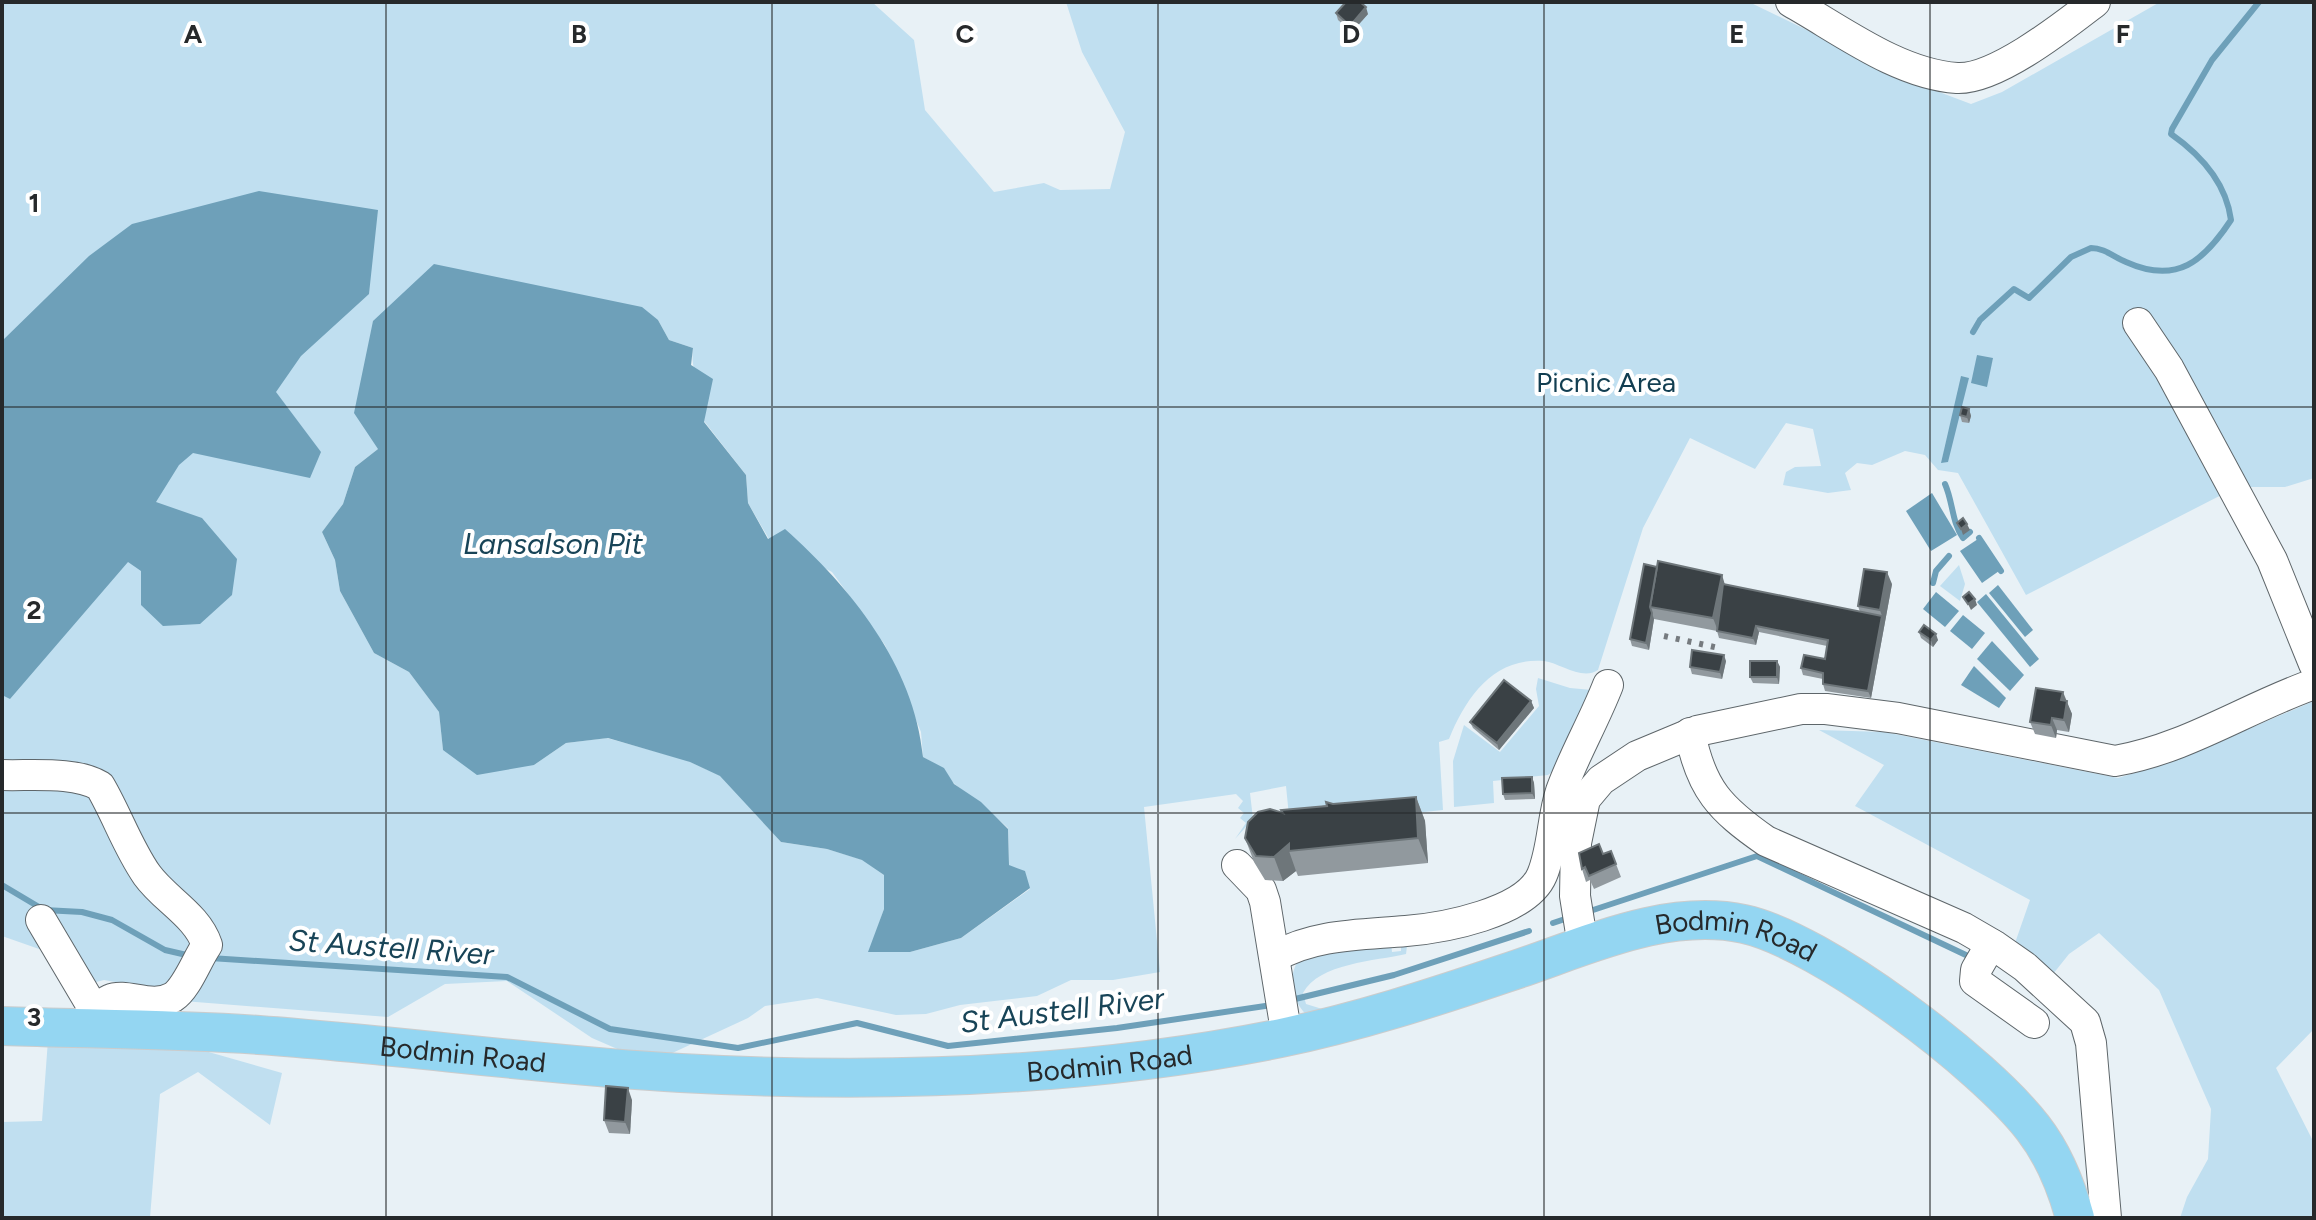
<svg xmlns="http://www.w3.org/2000/svg" width="2316" height="1220" font-family="Figtree,sans-serif">
<rect width="100%" height="100%" fill="#e8f1f6"/>
<g fill="#c0dff0" fill-rule="evenodd">
<path d="M2 2H872L914 40 925 110 994 192 1044 183 1060 190 1110 189 1125 132 1082 52 1066 2H1749L1918 84 1971 104 2002 92 2160 2H2314V478L2285 487H2237L2026 595 1958 473 1938 470 1925 455 1905 451 1872 465 1857 463 1845 473 1851 490 1828 493 1783 485 1786 472 1795 467 1821 466 1813 429 1786 423 1755 469 1690 438 1643 528 1598 670C1582 681 1560 663 1544 661 1494 657 1466 697 1449 739L1439 742 1443 810 1290 826 1286 786 1250 793 1253 819 1235 839 1246 823 1240 818 1244 813 1238 808 1243 801 1236 794 1144 807 1160 972 1113 980H1071L1037 996 960 1005 926 1014 896 1015 817 998 765 1006 748 1018 668 1055 622 1051 592 1038 507 981 445 984 388 1017 183 1001 143 987 104 980 69 989 59 956 2 936ZM658 320 669 340 693 348C689 377 709 392 704 421L746 475 748 503 769 539 832 572 885 645 921 732 923 757C945 768 942 773 957 786 975 800 991 812 1008 828L1009 865 1030 889 961 938 910 952H869L884 909V875L863 860 827 849 781 842 721 776 686 760 607 738 566 743 534 765 443 750 439 712 409 672 374 653 340 591 335 560 322 532 343 504 355 467 378 449Z"/>
<polygon points="1959,565 1965,584 1960,601 1940,586"/>
<polygon points="1538,678 1570,688 1592,690 1558,767 1548,775 1493,781 1494,803 1454,807 1453,761 1464,725 1500,752 1539,706 1536,689"/>
<polygon points="2314,701 2314,1029 2276,1068 2314,1143 2314,1218 2180,1218 2187,1197 2208,1159 2211,1109 2159,990 2099,933 2069,954 2053,974 2015,943 2030,900 1855,806 1884,765 1819,730 1884,732 2118,778 2171,762"/>
<path d="M1537 901 1490 929 1407 946 1406 954C1376 961 1319 963 1303 993L1306 1004 1332 1012 1307 1015C1291 1001 1287 975 1300 958L1391 942 1392 952 1401 951V941Z"/>
<polygon points="48,1040 170,1041 282,1073 270,1125 198,1072 160,1094 150,1218 2,1218 2,1122 42,1121"/>
</g>
<g fill="#6ea0b9">
<polygon points="259,191 378,210 369,294 301,356 276,392 321,452 310,478 193,453 179,465 156,502 202,518 237,559 232,595 200,624 163,626 141,605 141,571 128,562 10,699 2,695 2,341 89,256 132,224"/>
<path d="M434 264 642 307 658 320 669 340 693 348 691 365 713 379 704 422 746 475 748 503 768 539 785 529C851 588 914 665 923 757L944 768 954 784 981 802 1008 829 1009 865 1025 871 1030 888 961 938 910 952H868L884 909V875L862 860 827 849 781 842 720 776 690 762 608 738 566 743 534 765 477 775 443 750 439 712 409 672 374 653 340 591 335 560 322 532 343 504 355 467 378 449 354 413 373 321Z"/>
<polygon points="1977,355 1993,358 1987,387 1971,383"/>
<polygon points="1961,376 1969,378 1948,462 1941,463"/>
<polygon points="1932,493 1957,535 1931,551 1906,511"/>
<polygon points="1978,539 1999,571 1982,583 1960,551"/>
<polygon points="1998,585 2033,630 2025,637 1989,593"/>
<polygon points="1936,592 1959,611 1945,627 1923,609"/>
<polygon points="1986,594 2039,659 2030,667 1977,602"/>
<polygon points="1963,615 1985,633 1972,649 1950,631"/>
<polygon points="1992,641 2024,675 2010,691 1977,659"/>
<polygon points="1974,666 2006,698 1999,708 1961,685"/>
</g>
<g fill="none" stroke-linecap="round" stroke-linejoin="round">
<g stroke="#6ea0b9" stroke-width="6">
<path d="M1973 332 1980 320 2014 289 2029 298 2071 257 2091 248C2104 248 2114 257 2126 262 2177 285 2204 261 2231 220 2226 182 2201 155 2171 134L2172 129 2212 60 2259 2"/>
<path d="M1945 484C1953 502 1952 523 1963 538L1970 532"/>
<polyline points="1979,538 2001,571"/>
<polyline points="1933,583 1936,571 1949,556"/>
<polyline points="2,885 44,910 82,912 112,920 165,950 191,956"/>
<polyline points="1587,912 1757,856 1968,956"/>
<polyline points="1553,923 1568,918"/>
<polyline points="210,958 507,977 610,1029 738,1048 857,1023 948,1046 1117,1028 1272,1005"/>
<polyline points="1291,1000 1394,975 1529,931"/>
</g>
<defs>
<g id="minor">
<path d="M1791 2C1841 30 1898 74 1957 78 1996 80 2065 25 2095 2"/>
<polyline points="2138,323 2169,369 2272,560 2314,664"/>
<path d="M1690 733C1701 789 1720 809 1766 841L1964 928 1995 946 2025 967 2085 1022 2091 1043 2106 1218"/>
<path d="M2 775C31 776 75 771 100 786 117 815 128 848 147 875 165 900 197 915 207 945 197 959 187 988 173 997 142 1015 104 971 93 1029"/>
<polyline points="1237,865 1261,890 1265,902 1287,1037"/>
<polyline points="41,920 96,1013"/>
<polyline points="1991,944 1976,970 1975,981 2034,1023"/>
<path d="M1583 946 1575 896 1576 843 1585 799 1601 780 1637 756 1697 731 1801 709H1826L1898 718 2115 761C2186 749 2246 708 2314 684"/>
<path d="M1275 957C1313 934 1362 935 1406 931 1443 928 1526 913 1542 875 1553 849 1552 818 1561 791 1574 755 1594 721 1608 685"/>
</g>
<g id="major">
<path id="s1" d="M2 1026C87 1029 173 1029 259 1035 400 1045 540 1065 681 1073 882 1084 1084 1078 1281 1038 1358 1022 1432 998 1506 973 1581 949 1663 907 1744 924 1822 941 1984 1064 2033 1128 2054 1155 2066 1185 2075 1218"/>
</g>
</defs>
<use href="#minor" stroke="#5e666a" stroke-width="32"/>
<use href="#major" stroke="#cbcccc" stroke-width="40"/>
<use href="#minor" stroke="#fff" stroke-width="30"/>
<use href="#major" stroke="#94d6f2" stroke-width="38"/>
<polyline stroke="#767b7f" stroke-width="6" stroke-dasharray="4 8" stroke-linecap="butt" points="1664,636 1719,648"/>
</g>
<g fill="#91999e">
<polygon points="1336,13 1368,14 1352,32 1338,20"/>
<polygon points="1969,409 1971,416 1969,423 1962,422 1960,415"/>
<polygon points="1644,564 1725,585 1860,612 1858,606 1892,584 1871,698 1825,691 1823,684 1823,679 1803,675 1801,668 1825,659 1827,646 1759,632 1756,645 1719,638 1717,631 1654,619 1649,650 1632,646 1630,639"/>
<polygon points="1919,632 1938,640 1933,647 1921,638"/>
<polygon points="1726,661 1722,679 1692,674 1690,667"/>
<polygon points="1777,661 1780,667 1779,684 1753,683 1750,677"/>
<polygon points="1531,701 1534,708 1499,750 1473,728 1470,722"/>
<polygon points="2066,701 2072,714 2069,732 2057,730 2056,738 2035,734 2030,722"/>
<polygon points="1532,777 1534,783 1535,799 1505,800 1503,794"/>
<polygon points="1416,797 1425,821 1428,863 1298,876 1296,871 1283,881 1265,880 1254,862 1245,838 1282,813 1333,804"/>
<polygon points="1611,851 1621,877 1594,889 1590,880 1586,882 1582,869"/>
<polygon points="632,1100 630,1134 609,1133 604,1120"/>
</g>
<g fill="#6e767a">
<polygon points="1366,7 1368,14 1352,32 1350,26"/>
<polygon points="1969,409 1971,416 1969,423 1967,417"/>
<polygon points="1967,524 1970,530 1963,535 1961,529"/>
<polygon points="1887,572 1892,584 1871,698 1868,691 1882,616 1880,610"/>
<polygon points="1722,575 1726,588 1718,631 1713,618"/>
<polygon points="1975,599 1977,605 1971,610 1968,604"/>
<polygon points="1652,613 1654,619 1649,650 1646,643"/>
<polygon points="1756,626 1759,632 1756,645 1753,638"/>
<polygon points="1936,634 1938,640 1933,647 1931,640"/>
<polygon points="1724,655 1726,661 1722,679 1720,672"/>
<polygon points="1777,661 1780,667 1779,684 1777,677"/>
<polygon points="2063,692 2072,714 2069,732 2064,720 2061,700"/>
<polygon points="1531,701 1534,708 1499,750 1497,743"/>
<polygon points="2052,718 2057,730 2056,738 2051,725"/>
<polygon points="1532,777 1534,783 1535,799 1532,793"/>
<polygon points="1416,797 1425,821 1428,863 1418,838"/>
<polygon points="1289,844 1289,851 1296,871 1283,881 1274,857"/>
<polygon points="628,1088 632,1100 630,1134 625,1122"/>
</g>
<g fill="#3a4145" stroke="#6e767a" stroke-width="2">
<polygon points="1346,2 1360,2 1366,7 1350,26 1336,13"/>
<polygon points="1962,407 1969,409 1967,417 1960,415"/>
<polygon points="1963,518 1967,524 1961,529 1957,523"/>
<polygon points="1658,561 1722,575 1713,618 1650,607"/>
<polygon points="1644,564 1657,567 1650,607 1652,613 1646,643 1630,639"/>
<polygon points="1864,569 1887,572 1880,610 1858,606"/>
<polygon points="1723,584 1882,616 1868,691 1823,684 1823,673 1801,668 1804,655 1825,659 1828,640 1756,626 1753,638 1717,631"/>
<polygon points="1969,592 1975,599 1968,604 1963,597"/>
<polygon points="1924,625 1936,634 1931,640 1919,632"/>
<polygon points="1692,650 1724,655 1720,672 1690,667"/>
<rect x="1750" y="661" width="27" height="16"/>
<polygon points="1504,680 1531,701 1497,743 1470,722"/>
<polygon points="2036,688 2063,692 2061,700 2067,701 2064,720 2052,718 2051,725 2030,722"/>
<polygon points="1532,777 1532,793 1503,794 1502,778"/>
<polygon points="1416,797 1418,838 1289,851 1289,844 1274,857 1256,856 1245,838 1248,822 1258,812 1270,809 1283,813 1281,810 1327,806 1326,802 1333,804"/>
<polygon points="1599,844 1603,854 1611,851 1616,864 1589,876 1585,867 1582,869 1579,853"/>
<polygon points="606,1086 628,1088 625,1122 604,1120"/>
</g>
<path fill="none" stroke="#26292b" stroke-width="2" stroke-opacity="0.55" d="M386 2V1218M772 2V1218M1158 2V1218M1544 2V1218M1930 2V1218M2 407H2314M2 813H2314"/>
<g text-anchor="middle" dominant-baseline="central" stroke-width="8" stroke-linejoin="round" paint-order="stroke">
<g font-size="28" fill="#123e51" stroke="#fff">
<text x="1606" y="382">Picnic Area</text>
</g>
<g font-size="28" fill="#26292b" stroke="#fff">
<text stroke="none"><textPath href="#s1" startOffset="1758">Bodmin Road</textPath></text>
<text stroke="none"><textPath href="#s1" startOffset="462">Bodmin Road</textPath></text>
<text stroke="none"><textPath href="#s1" startOffset="1110">Bodmin Road</textPath></text>
</g>
<g font-size="30" font-style="italic" fill="#184457" stroke="#fff">
<text x="553" y="543">Lansalson Pit</text>
<text transform="translate(391 947) rotate(4)">St Austell River</text>
<text transform="translate(1062 1010) rotate(-7)">St Austell River</text>
</g>
</g>
<g font-size="26" text-anchor="middle" font-weight="bold" fill="#26292b" stroke="#fff" stroke-width="8" stroke-linejoin="round" paint-order="stroke">
<text x="193" y="43">A</text>
<text x="579" y="43">B</text>
<text x="965" y="43">C</text>
<text x="1351" y="43">D</text>
<text x="1737" y="43">E</text>
<text x="2123" y="43">F</text>
<text x="34" y="212">1</text>
<text x="34" y="619">2</text>
<text x="34" y="1026">3</text>
</g>
<rect width="2316" height="1220" fill="none" stroke="#26292b" stroke-width="8"/>
</svg>
